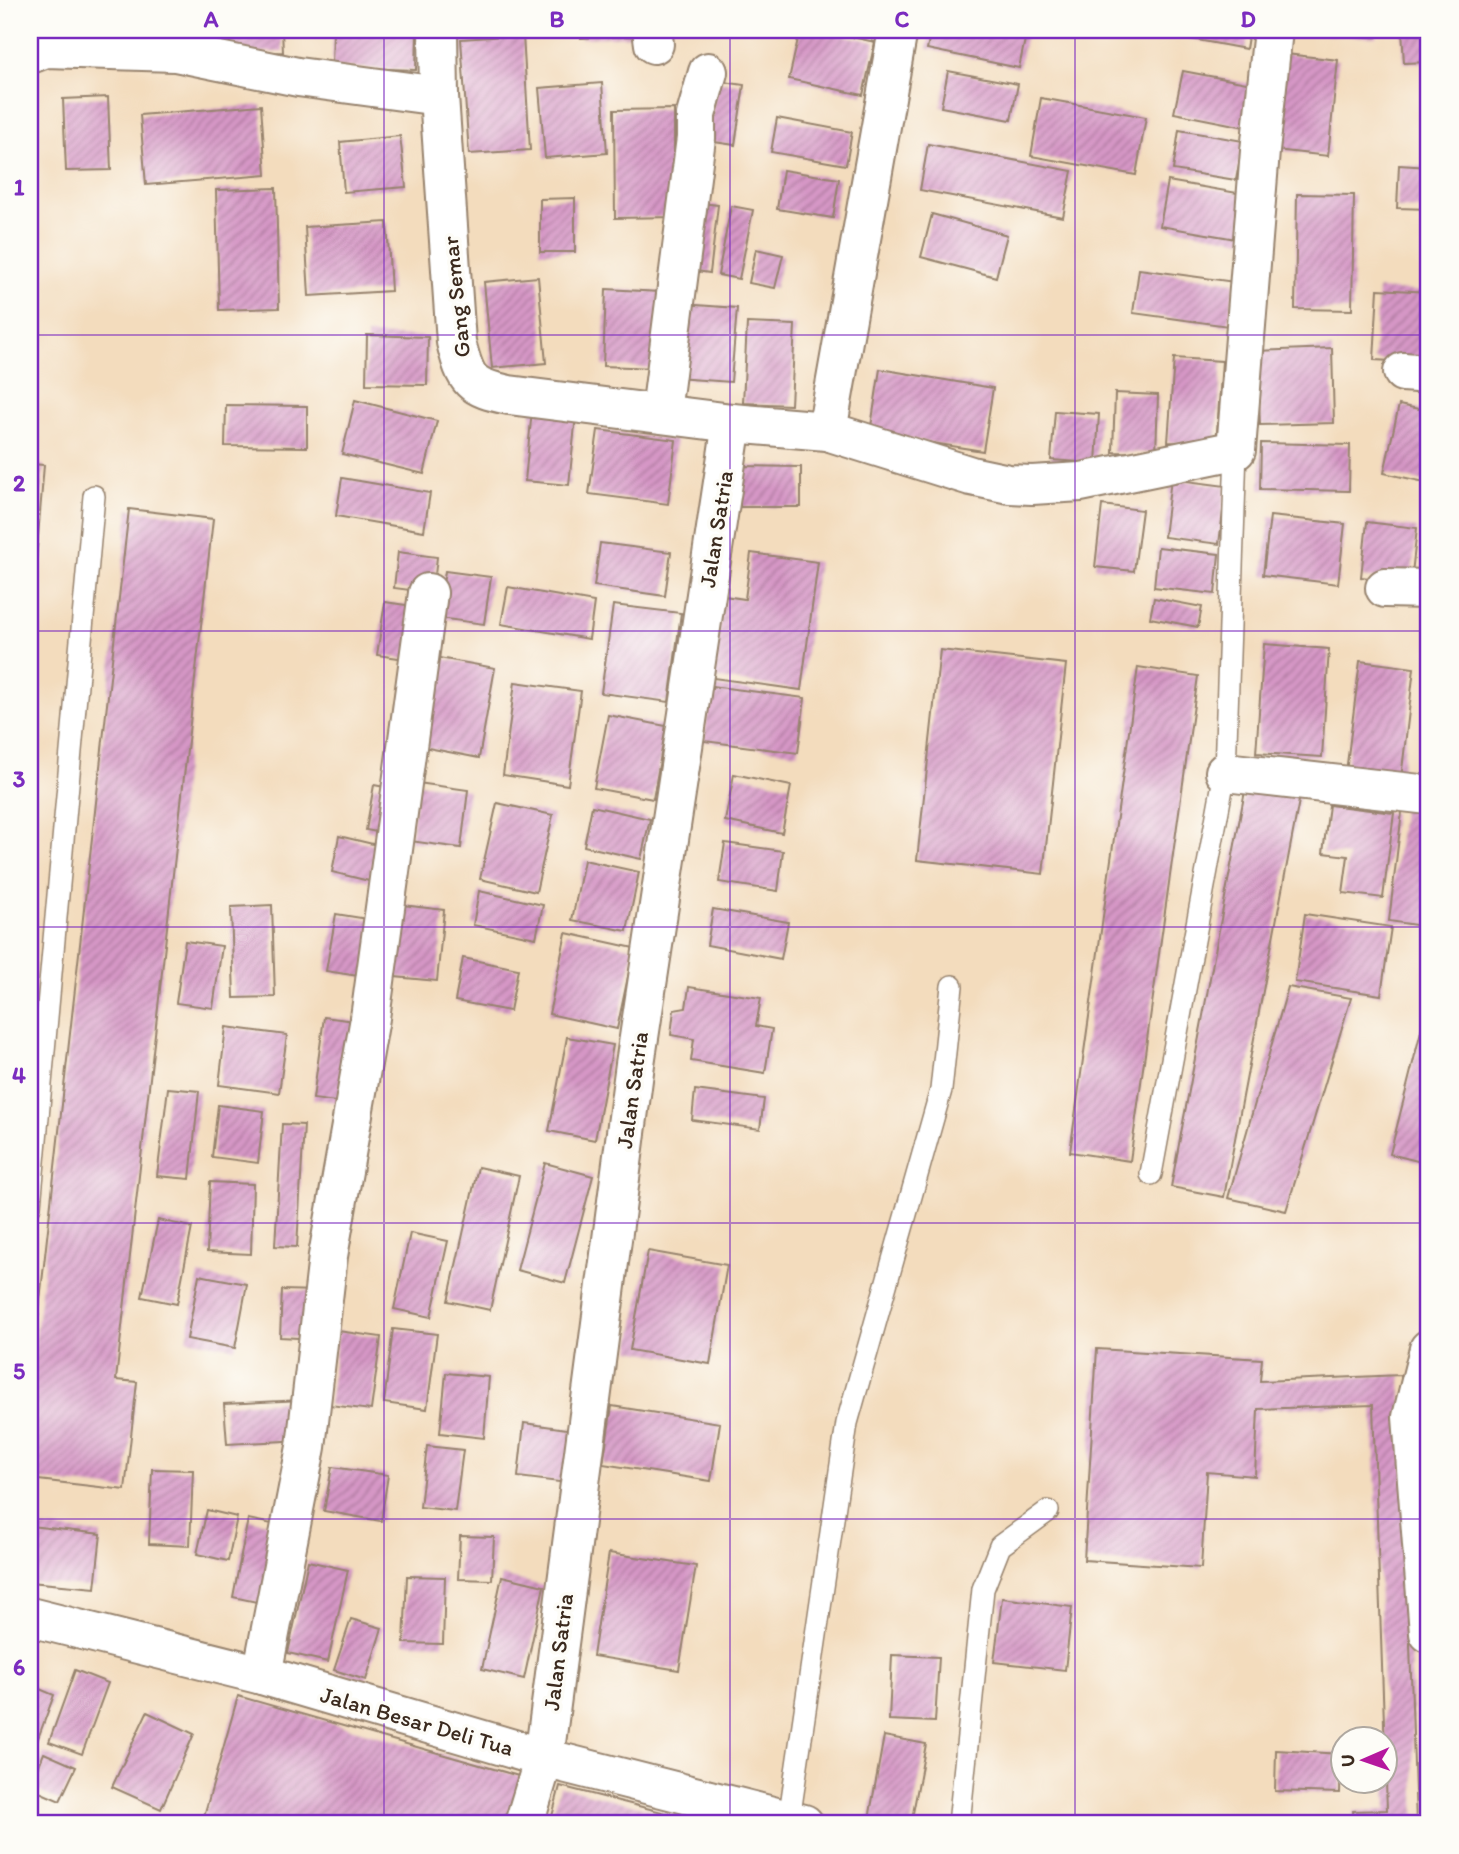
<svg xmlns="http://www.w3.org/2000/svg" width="1459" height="1854" font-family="Itim,sans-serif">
<defs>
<pattern id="building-hatch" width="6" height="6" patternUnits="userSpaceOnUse" patternTransform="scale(1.75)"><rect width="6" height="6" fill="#d697c6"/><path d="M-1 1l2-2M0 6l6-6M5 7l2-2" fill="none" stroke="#af7ba0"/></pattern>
</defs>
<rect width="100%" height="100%" fill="#fdfcf7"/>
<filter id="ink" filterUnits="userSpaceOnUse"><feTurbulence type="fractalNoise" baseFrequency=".0143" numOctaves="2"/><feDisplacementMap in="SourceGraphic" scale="14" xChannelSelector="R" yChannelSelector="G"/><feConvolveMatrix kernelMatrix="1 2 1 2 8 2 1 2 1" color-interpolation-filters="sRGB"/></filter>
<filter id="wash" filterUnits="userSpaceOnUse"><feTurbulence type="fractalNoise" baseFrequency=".00686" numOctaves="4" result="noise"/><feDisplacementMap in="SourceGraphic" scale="28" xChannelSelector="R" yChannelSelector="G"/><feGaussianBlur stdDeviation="1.57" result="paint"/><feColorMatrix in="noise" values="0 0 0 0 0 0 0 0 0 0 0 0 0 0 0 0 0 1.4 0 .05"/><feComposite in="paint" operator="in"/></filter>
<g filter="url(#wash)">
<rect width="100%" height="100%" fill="#f3dcbd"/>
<g id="blocks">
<g fill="url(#building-hatch)">
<polygon points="154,30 203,30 203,37 154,36"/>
<polygon points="229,30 282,30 283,52 230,53"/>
<polygon points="333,30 417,30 416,70 332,67"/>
<polygon points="581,30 636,30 636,36 581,38"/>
<polygon points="800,30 819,30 875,42 863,95 789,79"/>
<polygon points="931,30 1027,30 1019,68 927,49"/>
<polygon points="1182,30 1249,30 1246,49 1181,37"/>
<polygon points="1304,30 1376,30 1376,37 1304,34"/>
<polygon points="1402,30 1429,30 1429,62 1404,63"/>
<polygon points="523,35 530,150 469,154 461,39"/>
<polygon points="1286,54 1338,60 1328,156 1276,150"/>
<polygon points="948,71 1018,84 1011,120 941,107"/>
<polygon points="1183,71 1252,84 1245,127 1174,113"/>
<polygon points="717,81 744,85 735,145 707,141"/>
<polygon points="602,83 607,153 545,158 539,88"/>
<polygon points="108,97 111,170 66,171 63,99"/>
<polygon points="1041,98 1146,117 1136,175 1031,156"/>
<polygon points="261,105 266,175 146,185 140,115"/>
<polygon points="674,109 674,217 615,218 614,110"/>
<polygon points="777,118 852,132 846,165 771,152"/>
<polygon points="1179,130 1243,141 1236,180 1173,170"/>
<polygon points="400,136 406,187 344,192 340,142"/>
<polygon points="928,144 1072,171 1063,217 920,190"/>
<polygon points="1399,165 1429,167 1429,209 1397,208"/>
<polygon points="783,170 839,179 833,218 777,209"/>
<polygon points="1168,181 1249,195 1242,240 1160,226"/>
<polygon points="276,188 279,308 219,310 216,190"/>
<polygon points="1297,194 1354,195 1352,310 1295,309"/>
<polygon points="575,198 575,252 540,252 540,199"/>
<polygon points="691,202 718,205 710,273 682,269"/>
<polygon points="731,206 753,210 739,279 718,275"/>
<polygon points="932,214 1007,235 996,277 921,257"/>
<polygon points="387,222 391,291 309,296 305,227"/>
<polygon points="756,249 783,255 775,288 749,283"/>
<polygon points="1139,269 1235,282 1228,326 1133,313"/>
<polygon points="538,277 546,363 492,368 484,282"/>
<polygon points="606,289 660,292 656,368 603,366"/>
<polygon points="1378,289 1429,292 1429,363 1374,360"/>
<polygon points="682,304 737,308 731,382 676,378"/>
<polygon points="747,323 795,325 791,405 743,403"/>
<polygon points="367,335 428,337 427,385 366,384"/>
<polygon points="1332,348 1334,423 1260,425 1257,351"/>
<polygon points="1174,358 1222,361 1216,445 1168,442"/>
<polygon points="880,369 993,388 983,451 870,433"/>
<polygon points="1115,393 1158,395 1156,453 1113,452"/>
<polygon points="355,400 437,421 424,474 342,454"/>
<polygon points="226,405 307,406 307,447 225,446"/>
<polygon points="1399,405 1429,411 1429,483 1384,473"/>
<polygon points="532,410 576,415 569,485 525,481"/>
<polygon points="1055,411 1099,414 1096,463 1051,460"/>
<polygon points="598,430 676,440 668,504 589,494"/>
<polygon points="1261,443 1350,445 1349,491 1260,489"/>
<polygon points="30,464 44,465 32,608 30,608"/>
<polygon points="740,466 801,467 801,507 740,507"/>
<polygon points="342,478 430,493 424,531 336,516"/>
<polygon points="1171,479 1226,486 1219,544 1164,537"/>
<polygon points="1102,505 1142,510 1134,571 1095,567"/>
<polygon points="129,509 213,519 116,1380 137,1382 125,1490 30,1479 30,1389"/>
<polygon points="1270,516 1345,524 1338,584 1263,575"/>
<polygon points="1367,522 1417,528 1411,583 1361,577"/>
<polygon points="600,543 671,552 665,596 594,586"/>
<polygon points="1158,547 1219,554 1215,594 1154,587"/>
<polygon points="398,552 437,557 433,593 394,588"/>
<polygon points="751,553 818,562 801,690 713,678 724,596 745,599"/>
<polygon points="445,571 491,577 484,624 438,618"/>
<polygon points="508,587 594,602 589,639 501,624"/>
<polygon points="1154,598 1202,607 1198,627 1150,618"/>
<polygon points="385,602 420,607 413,660 377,655"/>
<polygon points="613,605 681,613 669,702 601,693"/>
<polygon points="1264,644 1329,649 1322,757 1256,753"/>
<polygon points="940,650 1066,664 1043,874 917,860"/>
<polygon points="439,658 495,668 479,758 423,747"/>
<polygon points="1360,661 1414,668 1401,779 1346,772"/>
<polygon points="1138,667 1198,676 1130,1161 1070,1152"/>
<polygon points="515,682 581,691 568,785 503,775"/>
<polygon points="711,686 805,698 798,753 704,741"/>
<polygon points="608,715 666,726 653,799 594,788"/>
<polygon points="734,774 791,786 782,833 725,821"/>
<polygon points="1247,780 1301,790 1224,1197 1171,1187"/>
<polygon points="418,783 468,790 461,848 410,841"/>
<polygon points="374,785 401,790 393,835 366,830"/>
<polygon points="1404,795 1429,799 1429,927 1389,921"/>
<polygon points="497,803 553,815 536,892 480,879"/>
<polygon points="1329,805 1394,813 1383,898 1343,893 1348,856 1323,853"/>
<polygon points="592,806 650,819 641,859 584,846"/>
<polygon points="339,836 377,845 369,881 332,872"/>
<polygon points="725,843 783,851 778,891 719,882"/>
<polygon points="584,860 639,872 627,931 572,920"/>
<polygon points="479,891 543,905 536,938 473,925"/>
<polygon points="272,905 275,997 234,998 231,907"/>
<polygon points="402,905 444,910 437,981 395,977"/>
<polygon points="713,909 788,922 781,959 707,945"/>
<polygon points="336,914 374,920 365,977 326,971"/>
<polygon points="1305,914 1391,927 1381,995 1295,982"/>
<polygon points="566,933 634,948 617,1029 549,1014"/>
<polygon points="185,941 222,946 213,1008 176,1003"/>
<polygon points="463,958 518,969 510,1011 455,1001"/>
<polygon points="689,987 761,998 756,1026 772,1029 765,1073 691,1061 694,1039 671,1035 674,1010 686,1008"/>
<polygon points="1288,987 1351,998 1286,1211 1228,1198"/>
<polygon points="324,1017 355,1021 344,1103 313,1099"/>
<polygon points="1423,1023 1429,1025 1429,1164 1390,1154"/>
<polygon points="226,1027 287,1035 279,1093 219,1085"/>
<polygon points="567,1037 613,1045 595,1140 549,1131"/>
<polygon points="168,1088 199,1091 190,1179 157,1176"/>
<polygon points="695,1090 764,1099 760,1129 692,1120"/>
<polygon points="218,1105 264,1111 258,1163 212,1157"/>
<polygon points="282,1124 304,1125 297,1247 275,1246"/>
<polygon points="545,1163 593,1176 565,1283 517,1270"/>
<polygon points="478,1167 519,1176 490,1310 448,1301"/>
<polygon points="210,1182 253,1184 251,1254 207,1252"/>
<polygon points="158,1220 192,1227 177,1304 142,1297"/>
<polygon points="410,1233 448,1241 431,1317 394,1309"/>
<polygon points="648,1251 727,1265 710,1364 630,1350"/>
<polygon points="199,1275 247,1284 235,1348 187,1339"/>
<polygon points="282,1290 318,1291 317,1339 280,1337"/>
<polygon points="393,1329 437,1334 427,1409 384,1403"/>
<polygon points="338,1331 381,1337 371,1410 329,1405"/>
<polygon points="1097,1349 1262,1359 1260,1381 1401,1375 1416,1824 1354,1824 1353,1811 1387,1810 1373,1405 1258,1409 1255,1476 1207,1472 1201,1568 1084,1560"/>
<polygon points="446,1373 489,1377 484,1438 440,1433"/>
<polygon points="302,1400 304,1440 227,1444 224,1404"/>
<polygon points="612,1406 720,1423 711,1481 603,1464"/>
<polygon points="524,1423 574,1430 567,1483 518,1477"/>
<polygon points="427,1446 463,1450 455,1511 420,1507"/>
<polygon points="332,1467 388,1475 381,1521 324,1511"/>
<polygon points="152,1469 193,1470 190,1546 149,1544"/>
<polygon points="207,1510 237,1517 228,1561 197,1554"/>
<polygon points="248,1519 282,1526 266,1604 233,1597"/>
<polygon points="30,1526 101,1534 95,1588 30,1582"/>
<polygon points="460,1536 494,1537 492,1580 458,1579"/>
<polygon points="609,1553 696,1566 679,1670 593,1656"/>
<polygon points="308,1561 348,1570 328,1662 288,1653"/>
<polygon points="407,1576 445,1577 443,1644 404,1643"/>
<polygon points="502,1576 544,1586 524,1679 482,1669"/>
<polygon points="1002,1598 1072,1607 1065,1670 994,1662"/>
<polygon points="351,1619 382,1628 366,1680 334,1670"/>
<polygon points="892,1655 939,1657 935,1722 889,1720"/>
<polygon points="75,1670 108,1683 82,1754 49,1742"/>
<polygon points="30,1685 54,1695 30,1760"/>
<polygon points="238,1696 522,1777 508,1824 233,1824 204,1816"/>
<polygon points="147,1712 194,1734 161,1809 112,1787"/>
<polygon points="884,1736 926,1744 911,1824 869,1819"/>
<polygon points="1276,1750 1341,1754 1340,1793 1275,1791"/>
<polygon points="44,1753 76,1767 60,1801 30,1788"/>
<polygon points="560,1786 705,1823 705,1824 550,1824"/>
</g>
</g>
</g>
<g filter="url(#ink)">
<use href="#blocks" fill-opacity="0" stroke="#97836e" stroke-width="2"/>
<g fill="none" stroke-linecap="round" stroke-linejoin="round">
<defs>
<g id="lane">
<polyline points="1151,1174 1225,772 1236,450"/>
<polyline points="30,1206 94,496"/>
<polyline points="789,1820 847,1423 941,1090 952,986"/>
<polyline points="959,1824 983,1589 1000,1546 1048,1511"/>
</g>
<g id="street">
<path d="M438 30 439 96 456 342C466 382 470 387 509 395L732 423 827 431 971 476 1009 484 1032 485 1081 482 1236 450 1260 151 1273 30"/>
<polyline points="652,30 654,44"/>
<polyline points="30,54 46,48 175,52 298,77 439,96"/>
<polyline points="1403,372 1429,374"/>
<polyline points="661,412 696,138 696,115 708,72"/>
<polyline points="827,431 898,30"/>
<polyline points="1385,588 1429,589"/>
<polyline points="1225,772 1429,795"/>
<polyline points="1429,1349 1412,1417 1429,1633"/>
<polyline points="262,1675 306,1447 328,1256 370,1018 428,593"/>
<polyline points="524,1824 544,1758 635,1064 732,423"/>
</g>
<polyline id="primary" points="30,1617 262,1675 544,1758 804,1824"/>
</defs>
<use href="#lane" stroke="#97836e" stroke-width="24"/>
<use href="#street" stroke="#97836e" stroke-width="42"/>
<use href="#primary" stroke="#97836e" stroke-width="42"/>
<use href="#lane" stroke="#fff" stroke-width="21"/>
<use href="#street" stroke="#fff" stroke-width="38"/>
<use href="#primary" stroke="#fff" stroke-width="38"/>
</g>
</g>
<path fill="none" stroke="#7b2cbf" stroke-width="2" stroke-opacity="0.55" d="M384 30V1824M730 30V1824M1075 30V1824M30 335H1429M30 631H1429M30 927H1429M30 1223H1429M30 1519H1429"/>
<g text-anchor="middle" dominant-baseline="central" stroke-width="7" stroke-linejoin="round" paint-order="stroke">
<g font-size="23" fill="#3b2a1e" stroke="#fdfcf7">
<text transform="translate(456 297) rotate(-96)">Gang Semar</text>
<text transform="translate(716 529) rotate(-81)">Jalan Satria</text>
<text transform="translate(632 1090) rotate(-82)">Jalan Satria</text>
<text transform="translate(558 1652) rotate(-83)">Jalan Satria</text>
<text transform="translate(417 1721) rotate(16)">Jalan Besar Deli Tua</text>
</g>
</g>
<rect width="1459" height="1854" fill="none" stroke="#fdfcf7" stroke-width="77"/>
<g transform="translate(1364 1760) rotate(268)"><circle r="33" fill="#fdfcf7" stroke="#afa8a0" stroke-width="2"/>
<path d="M0-5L12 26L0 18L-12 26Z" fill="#b5179e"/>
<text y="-10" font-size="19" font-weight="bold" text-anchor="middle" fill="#3b2a1e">U</text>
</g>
<rect x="38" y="38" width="1382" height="1777" fill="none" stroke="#7b2cbf" stroke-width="2.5"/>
<g font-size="23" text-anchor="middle" font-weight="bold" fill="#7b2cbf">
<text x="211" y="27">A</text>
<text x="557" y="27">B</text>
<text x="902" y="27">C</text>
<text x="1248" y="27">D</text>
<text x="19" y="195">1</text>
<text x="19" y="491">2</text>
<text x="19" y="787">3</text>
<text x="19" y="1083">4</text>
<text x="19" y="1379">5</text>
<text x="19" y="1675">6</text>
</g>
</svg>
